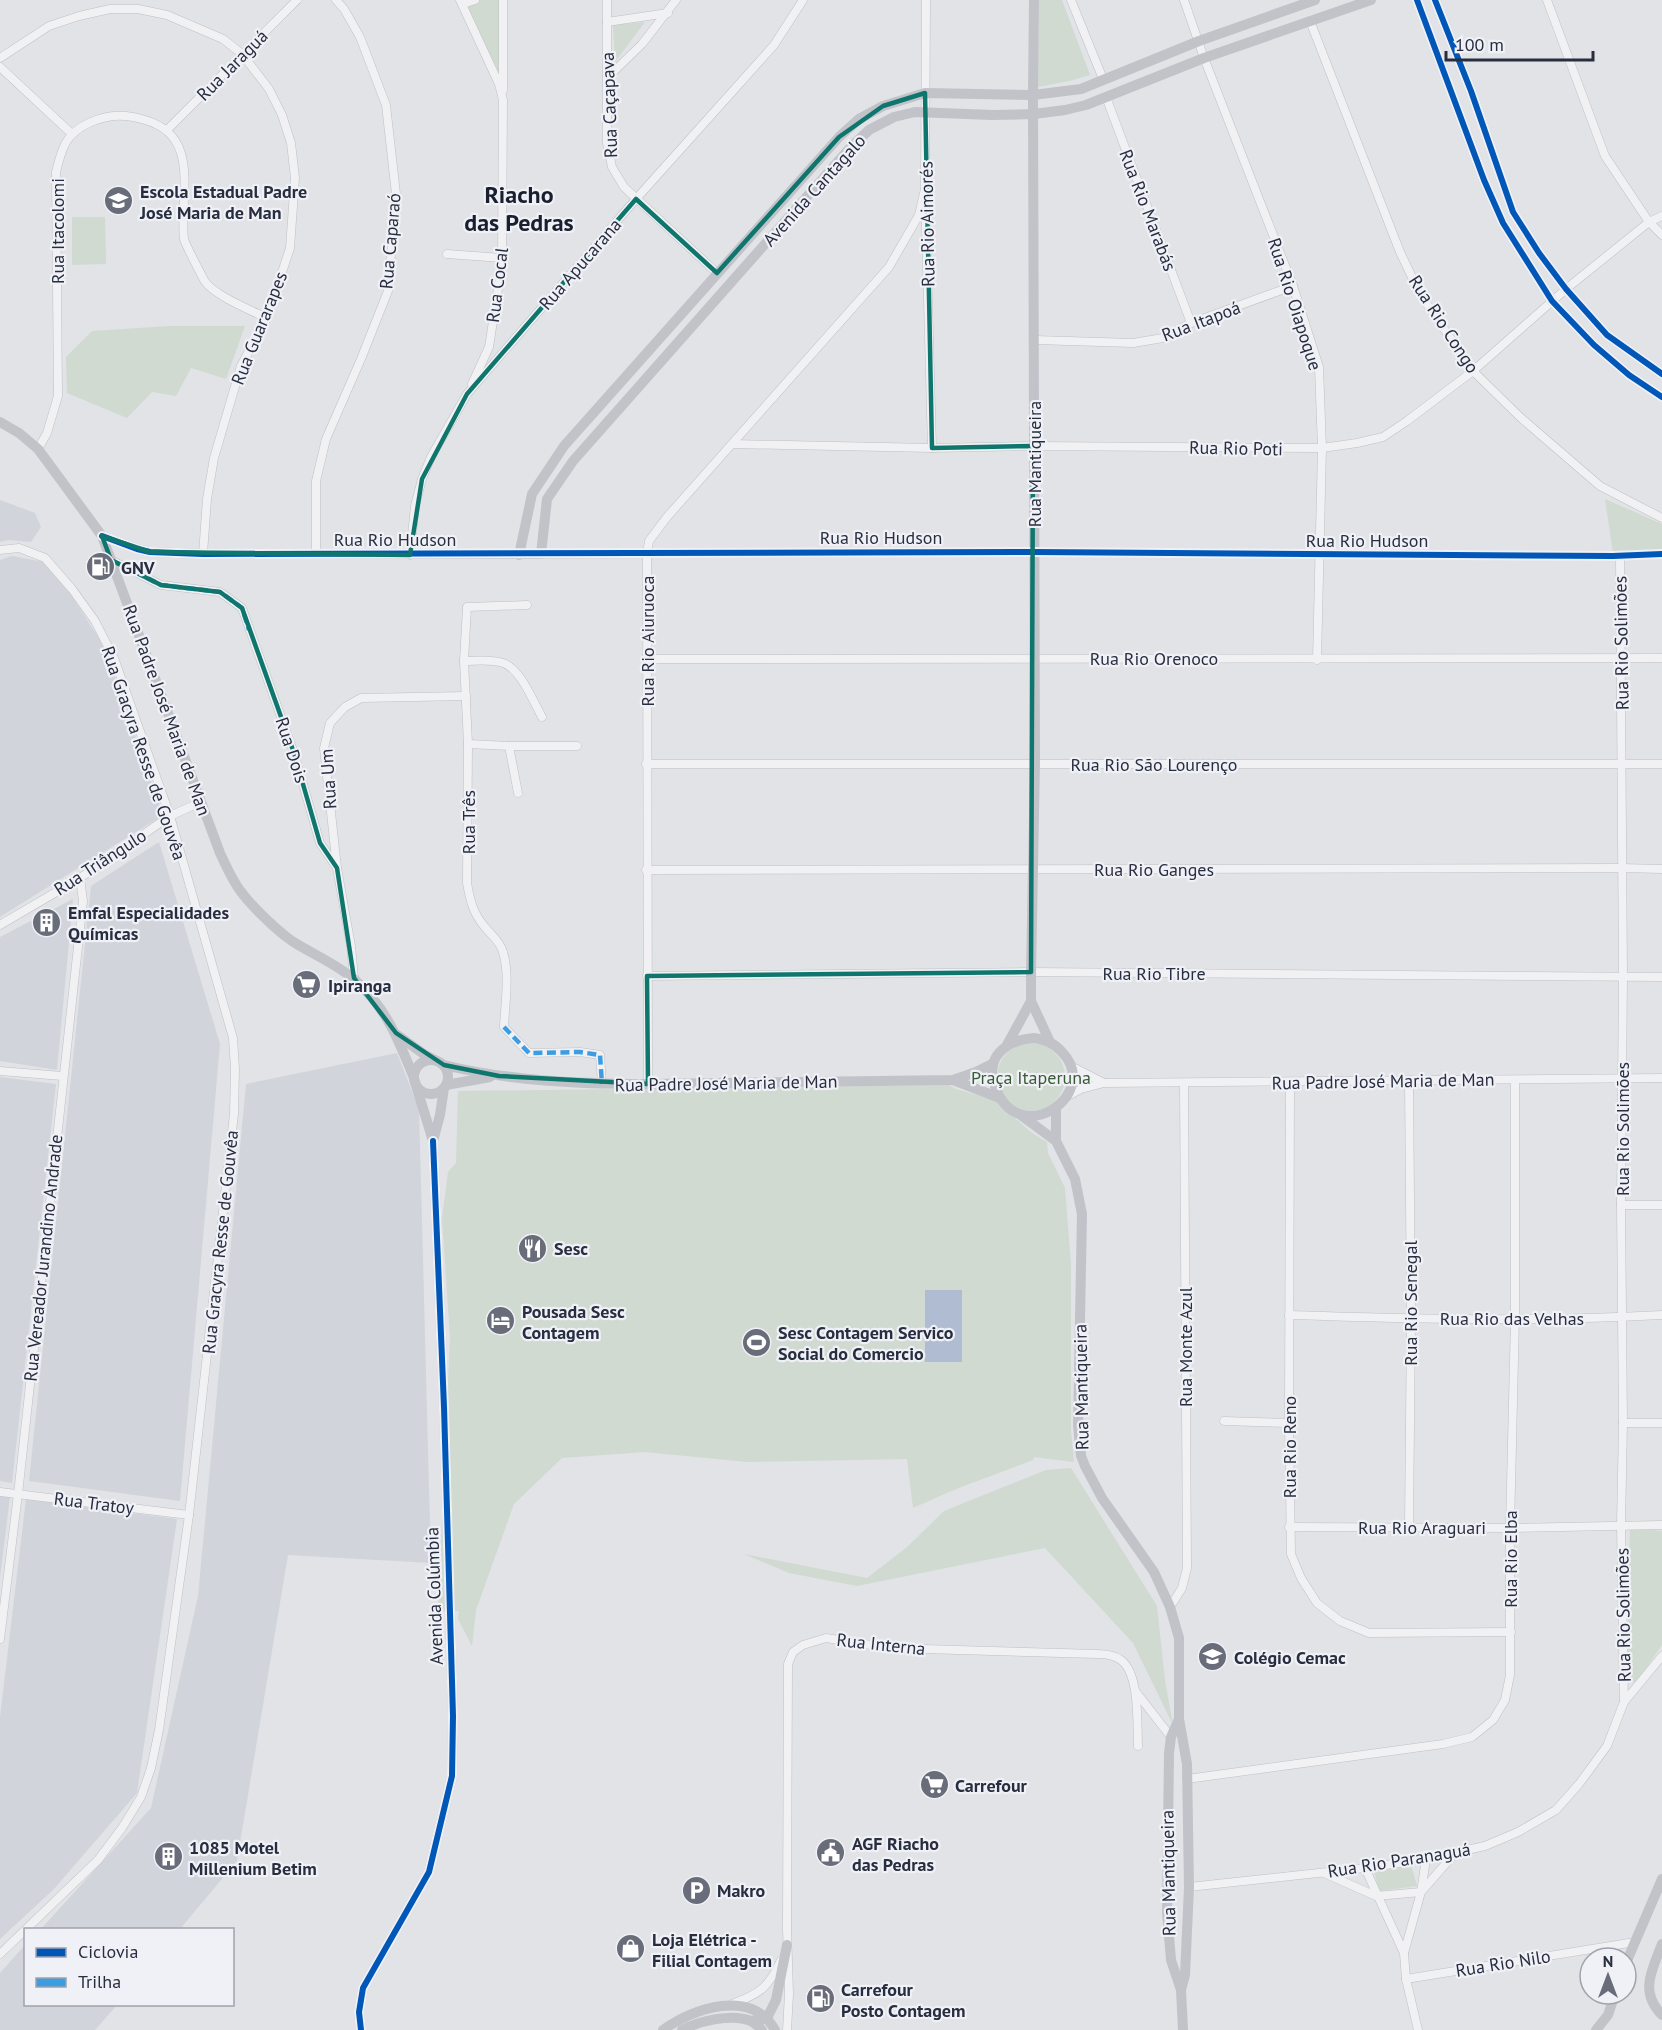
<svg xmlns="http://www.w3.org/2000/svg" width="1662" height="2030" font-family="'PT Sans',sans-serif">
<rect width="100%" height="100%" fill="#e1e3e6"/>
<g fill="#d1d4db">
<polygon points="0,500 35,513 41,527 31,542 9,540 0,542"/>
<polygon points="12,556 50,563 104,646 163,815 0,917 0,560"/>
<polygon points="159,842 220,1044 180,1501 29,1481 91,886"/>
<polygon points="73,899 57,1070 0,1061 0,937"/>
<polygon points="397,1053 419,1109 431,1563 288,1555 237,1861 180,1929 40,1930 151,1808 198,1596 246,1084"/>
<polygon points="0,1077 56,1084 12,1483 0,1481"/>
<polygon points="0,1496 10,1497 0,1578"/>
<polygon points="26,1499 177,1519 137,1793 54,1889 0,1939 0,1717"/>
<polygon points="25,1945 26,2004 117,2005 95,2030 0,2030 0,1973"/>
</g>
<g fill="#d0dad1">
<polygon points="480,0 500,0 500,75 466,5"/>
<polygon points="1039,0 1062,0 1090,75 1069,81 1038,87"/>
<polygon points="645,22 615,62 613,25"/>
<polygon points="72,217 105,217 106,264 72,265"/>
<polygon points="169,326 245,326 226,379 191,368 176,396 152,392 127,418 67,393 66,357 92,331"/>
<polygon points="1605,499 1662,524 1662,552 1613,553"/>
<circle cx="1031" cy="1077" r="34"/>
<polygon points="949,1085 956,1089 995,1100 1032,1133 1047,1142 1048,1153 1065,1188 1071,1264 1071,1431 1074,1462 1034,1457 1033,1460 956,1489 913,1508 907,1459 748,1462 645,1452 562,1458 514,1504 476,1610 472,1646 458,1619 459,1611 438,1611 450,1337 442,1218 448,1172 456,1163 458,1091"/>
<polygon points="1071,1468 1157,1606 1165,1681 1173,1725 1133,1643 1045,1548 857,1586 789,1573 744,1554 867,1578 906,1548 944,1511 1046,1470"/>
<polygon points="1630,1528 1662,1531 1662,1645 1636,1683 1626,1681"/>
<polygon points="1411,1865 1417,1886 1379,1891 1374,1871"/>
</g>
<rect fill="#afbcd2" x="925" y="1290" width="37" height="72"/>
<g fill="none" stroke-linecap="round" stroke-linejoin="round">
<defs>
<g id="street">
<polyline points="460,0 499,84 503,100 502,263 489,347 472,384"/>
<polyline points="607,0 607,143 612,167 624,187 717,273"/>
<polyline points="926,0 925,189 932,448"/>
<polyline points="1071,0 1103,79"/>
<polyline points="1184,0 1204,58 1293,286 1319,367 1322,448 1317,660"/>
<polyline points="1547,0 1605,156 1649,222 1662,235"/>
<polyline points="463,4 475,0"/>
<polyline points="1310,21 1400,252 1420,294 1473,371 1520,417 1600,486 1662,518"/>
<polyline points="607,22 668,13"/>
<polyline points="0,58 49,26 79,16 110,9 138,9 167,15 223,39 242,54 269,89 282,115 291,143 295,178 290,248 267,318 241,366 214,458 207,499 203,554"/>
<polyline points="0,67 72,134"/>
<polyline points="607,78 642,44 676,0"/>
<polyline points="503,90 503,0"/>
<polyline points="1106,97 1191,323"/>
<polyline points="167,130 297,0"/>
<polyline points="447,254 502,258"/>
<polyline points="1035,340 1133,343 1163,338 1191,323 1293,286"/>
<polyline points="732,444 932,448 1033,446 1322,448 1357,443 1383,437 1407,421 1473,371 1566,289 1649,222 1662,216"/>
<path d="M38 449 47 433 58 396 56 172C62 147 66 133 91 122 110 114 126 114 145 120 202 136 179 196 184 239 185 244 201 274 204 280 213 295 250 310 267 318"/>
<polyline points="0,550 19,548 45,558 72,589 95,621 114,658 170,816 233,1038 235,1069 234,1114 189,1515 159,1730 151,1768 141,1797 122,1828 98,1860 0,1954"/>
<polyline points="316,554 316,481 326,439 361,359 388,291 396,194 386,105 360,37 344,9 336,0"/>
<polyline points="541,554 1034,552 1613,556 1662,554"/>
<polyline points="410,555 415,506 422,479 431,457 467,394 636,199 774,45 803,0"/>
<polyline points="1620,556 1623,976 1621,1205 1623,1423 1621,1525 1624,1702"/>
<polyline points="111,560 161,585 220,592 242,608 294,753 320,843 337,868"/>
<path d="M527 605 467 607 464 661 468 744 467 883C470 900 473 913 484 926 491 935 500 941 503 952 510 975 505 1004 504 1027L529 1053 580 1052 600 1055 602 1084"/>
<polyline points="646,659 1662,658"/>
<path d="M464 661C476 661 490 659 503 663 520 668 533 701 542 717"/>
<polyline points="468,744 509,746 518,793"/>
<polyline points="509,746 577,746"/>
<polyline points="646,764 1662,764"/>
<polyline points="646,870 1621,868 1662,869"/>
<polyline points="0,925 80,878 170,816 201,802"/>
<polyline points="647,976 1031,972 1662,977"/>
<polyline points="354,978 351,946 337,868 324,748 330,723 345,707 361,698 466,696"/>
<polyline points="1071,1066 1104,1083"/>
<polyline points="0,1071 62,1076"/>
<polyline points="1409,1080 1411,1319 1409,1527"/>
<polyline points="1290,1082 1289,1423 1291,1554 1301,1578 1317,1603 1340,1621 1369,1633 1511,1632"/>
<polyline points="648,1084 647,553 649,541 667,517 889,267 919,215 925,189"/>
<polyline points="1066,1097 1081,1089 1104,1083 1662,1078"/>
<polyline points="1621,1205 1662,1205"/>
<path d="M1289 1315C1413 1319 1538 1322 1662 1315"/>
<polyline points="1224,1421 1289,1423"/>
<polyline points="1623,1423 1662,1423"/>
<polyline points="0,1492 189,1515"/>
<polyline points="1289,1527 1510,1528 1662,1525"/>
<polyline points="1170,1607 1182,1588 1187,1568 1184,1084"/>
<polyline points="0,1639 18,1494 83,901 80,878"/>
<polyline points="1136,1692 1171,1737"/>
<polyline points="1187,1779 1443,1744 1472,1737 1493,1720 1505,1700 1510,1675 1510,1528 1515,1318 1515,1080"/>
<polyline points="1365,1868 1404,1953 1406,1979 1418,2030"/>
<polyline points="1324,1873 1376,1896 1421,1892 1456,1852"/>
<polyline points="1189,1887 1365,1868 1426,1859 1485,1846 1518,1832 1556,1810 1579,1784 1607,1746 1624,1702 1662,1656"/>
<polyline points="1404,1953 1421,1892 1426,1859"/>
<polyline points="1406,1979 1635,1942"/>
<path d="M732 2004C760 1994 769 1987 781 1960"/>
<path d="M787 2030 789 1994 787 1929 788 1664 793 1652 803 1645 826 1638 890 1648 1098 1654C1106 1654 1114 1655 1121 1660 1140 1674 1137 1724 1138 1746"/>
</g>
</defs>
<use href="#street" stroke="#bec0c4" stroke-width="9"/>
<use href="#street" stroke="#f1f1f3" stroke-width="8"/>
<g stroke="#c2c3c9" stroke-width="10">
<polyline points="1034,0 1033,95 1035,763 1031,972 1031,1001 1050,1042"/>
<polyline points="1417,0 1484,180 1503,223 1552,301 1594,345 1629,375 1662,397"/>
<polyline points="1435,0 1471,91 1513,212 1539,253 1566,289 1607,335 1662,374"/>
<path d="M0 422 19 433 38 449 102 536 220 853C225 864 230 875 237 886 248 903 275 929 292 941 312 954 337 964 355 980 386 1007 399 1041 414 1078"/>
<polyline points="102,536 137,549 150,552 203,554 541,554 547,499 573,461 850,148 869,130 894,117 915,112 992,115 1034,114 1065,110 1086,105 1204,58 1371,0"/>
<polyline points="519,555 532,494 564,446 839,137 859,119 883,106 925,93 1033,95 1081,89 1199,41 1315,0"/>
<polyline points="396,1034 425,1055 435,1060"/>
<path d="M1034 1038C1046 1040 1054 1043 1062 1052 1102 1094 1020 1150 996 1089 983 1058 1005 1040 1034 1038Z"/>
<polyline points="1007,1045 1031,1001"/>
<circle cx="431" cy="1077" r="17"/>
<path d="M444 1065C510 1081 579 1084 648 1084L953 1080 976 1072 992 1064"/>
<polyline points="953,1080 1000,1098"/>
<polyline points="446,1085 490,1077"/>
<polyline points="1056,1108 1056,1141"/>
<polyline points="1022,1116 1056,1141 1075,1179 1082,1214 1078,1425 1081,1456 1085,1466 1102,1498 1154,1572 1170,1607 1179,1638 1179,1719 1187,1764 1189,1887 1185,1975 1181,1990"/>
<polyline points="433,1141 440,1115 444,1088"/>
<polyline points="1179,1719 1171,1737 1169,1753 1167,1912 1171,1960 1181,1990 1183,2030"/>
<path d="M1662 1944C1652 1970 1639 1992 1662 2015"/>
<polyline points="1626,1963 1662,1879"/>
<polyline points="751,2021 767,2018 776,2000 787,1945"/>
<polyline points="361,2030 359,2012 363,1988 429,1872 452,1776 453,1716 444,1407 433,1141 415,1082"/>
<path d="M663 2030C693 2008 752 1988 775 2030"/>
<path d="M682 2030C699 2021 732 2013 751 2021 755 2023 759 2027 762 2030"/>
<polyline points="1596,2030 1608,2015 1615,1994"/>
</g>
<g stroke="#3d9de3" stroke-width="4.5" stroke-dasharray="9 4.5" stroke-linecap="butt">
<polyline points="111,560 161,585 220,592 242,608 249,630"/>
<polyline points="504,1027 529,1053 580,1052 600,1055 602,1084"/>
</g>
<defs>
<g id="cycleway">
<polyline points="1417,0 1484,180 1503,223 1552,301 1594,345 1629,375 1662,397"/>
<polyline points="1435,0 1471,91 1513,212 1539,253 1566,289 1607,335 1662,374"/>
<polyline points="102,536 137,549 150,552 203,554 1034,552 1613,556 1662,554"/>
<polyline points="361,2030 359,2012 363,1988 429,1872 452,1776 453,1716 444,1407 433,1141"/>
</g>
</defs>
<use href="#cycleway" stroke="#eff1f6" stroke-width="10"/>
<use href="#cycleway" stroke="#0057b8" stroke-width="6"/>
</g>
<path fill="none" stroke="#0f766e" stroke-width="4.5" stroke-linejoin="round" d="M925 93 932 448 1033 446 1031 972 647 976 648 1084 499 1076 444 1065 396 1033 354 978 337 868 320 843 294 753 242 608 220 592 161 585 111 560 102 536 150 552 410 555 422 479 467 394 636 199 717 273 839 137 883 106Z"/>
<defs>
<symbol id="school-disc" viewBox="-11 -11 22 22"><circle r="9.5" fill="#696d7a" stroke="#eff1f6"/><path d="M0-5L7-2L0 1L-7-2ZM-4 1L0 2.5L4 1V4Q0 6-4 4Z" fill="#fff"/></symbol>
<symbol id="fuel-disc" viewBox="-11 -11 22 22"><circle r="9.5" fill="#696d7a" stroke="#eff1f6"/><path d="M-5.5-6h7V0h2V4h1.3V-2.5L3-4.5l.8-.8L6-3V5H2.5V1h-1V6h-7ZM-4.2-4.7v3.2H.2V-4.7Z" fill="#fff"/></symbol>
<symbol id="building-disc" viewBox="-11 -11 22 22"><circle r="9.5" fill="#696d7a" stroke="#eff1f6"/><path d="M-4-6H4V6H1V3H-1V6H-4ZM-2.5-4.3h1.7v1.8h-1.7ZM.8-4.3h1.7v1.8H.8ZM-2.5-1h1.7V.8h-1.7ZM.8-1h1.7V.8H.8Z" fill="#fff"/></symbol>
<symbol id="supermarket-disc" viewBox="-11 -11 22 22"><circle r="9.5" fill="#696d7a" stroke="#eff1f6"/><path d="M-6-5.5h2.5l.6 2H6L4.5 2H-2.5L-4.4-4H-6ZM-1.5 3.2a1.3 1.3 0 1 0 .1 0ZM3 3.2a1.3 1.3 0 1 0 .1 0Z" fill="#fff"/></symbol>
<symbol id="restaurant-disc" viewBox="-11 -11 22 22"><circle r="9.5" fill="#696d7a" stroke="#eff1f6"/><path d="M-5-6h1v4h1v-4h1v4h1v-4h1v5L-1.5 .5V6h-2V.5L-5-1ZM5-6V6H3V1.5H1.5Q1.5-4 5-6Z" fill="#fff"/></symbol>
<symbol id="hotel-disc" viewBox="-11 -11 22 22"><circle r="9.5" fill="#696d7a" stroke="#eff1f6"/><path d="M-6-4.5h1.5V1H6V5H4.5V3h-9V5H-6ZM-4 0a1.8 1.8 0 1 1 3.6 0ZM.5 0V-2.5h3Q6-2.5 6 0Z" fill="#fff"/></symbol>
<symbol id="stadium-disc" viewBox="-11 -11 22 22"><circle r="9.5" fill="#696d7a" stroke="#eff1f6"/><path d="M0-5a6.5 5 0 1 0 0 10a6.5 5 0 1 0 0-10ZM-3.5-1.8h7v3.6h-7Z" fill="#fff"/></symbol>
<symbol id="university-disc" viewBox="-11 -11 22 22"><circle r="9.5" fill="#696d7a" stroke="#eff1f6"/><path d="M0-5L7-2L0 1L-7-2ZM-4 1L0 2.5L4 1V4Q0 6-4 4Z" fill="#fff"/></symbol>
<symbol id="civic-disc" viewBox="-11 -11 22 22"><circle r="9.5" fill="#696d7a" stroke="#eff1f6"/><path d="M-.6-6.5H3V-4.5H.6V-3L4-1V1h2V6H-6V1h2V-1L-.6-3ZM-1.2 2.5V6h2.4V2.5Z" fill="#fff"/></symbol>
<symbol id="parking-disc" viewBox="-11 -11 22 22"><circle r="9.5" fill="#696d7a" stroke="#eff1f6"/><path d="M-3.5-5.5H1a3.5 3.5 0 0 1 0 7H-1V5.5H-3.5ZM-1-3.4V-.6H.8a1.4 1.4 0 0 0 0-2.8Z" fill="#fff"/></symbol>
<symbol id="shop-disc" viewBox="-11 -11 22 22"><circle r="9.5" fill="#696d7a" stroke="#eff1f6"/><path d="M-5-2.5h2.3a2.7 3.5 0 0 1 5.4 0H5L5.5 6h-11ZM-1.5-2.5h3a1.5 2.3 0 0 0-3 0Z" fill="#fff"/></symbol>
</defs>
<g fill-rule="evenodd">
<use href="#school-disc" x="102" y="184" width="33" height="33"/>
<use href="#fuel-disc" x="84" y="550" width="33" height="33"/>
<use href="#building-disc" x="30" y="906" width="33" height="33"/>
<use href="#supermarket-disc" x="290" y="968" width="33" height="33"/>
<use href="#restaurant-disc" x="516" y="1232" width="33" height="33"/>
<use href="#hotel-disc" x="484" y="1304" width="33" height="33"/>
<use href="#stadium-disc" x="740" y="1326" width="33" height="33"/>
<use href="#university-disc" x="1196" y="1640" width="33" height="33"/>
<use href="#supermarket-disc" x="918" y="1768" width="33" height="33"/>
<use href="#civic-disc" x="814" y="1836" width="33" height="33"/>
<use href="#building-disc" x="152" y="1840" width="33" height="33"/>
<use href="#parking-disc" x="680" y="1874" width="33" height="33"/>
<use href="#shop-disc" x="614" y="1932" width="33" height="33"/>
<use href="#fuel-disc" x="804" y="1982" width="33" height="33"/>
</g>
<g text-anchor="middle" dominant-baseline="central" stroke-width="4.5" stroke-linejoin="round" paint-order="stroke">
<g font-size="18" fill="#282e40" stroke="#eff1f6">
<text transform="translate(232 65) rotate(-45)">Rua Jaraguá</text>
<text transform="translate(609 105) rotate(-92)">Rua Caçapava</text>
<text transform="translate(814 190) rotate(-48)">Avenida Cantagalo</text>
<text transform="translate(1148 210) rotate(69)">Rua Rio Marabás</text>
<text transform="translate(927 224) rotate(-91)">Rua Rio Aimorés</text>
<text transform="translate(57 231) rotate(-90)">Rua Itacolomi</text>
<text transform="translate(390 241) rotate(-85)">Rua Caparaó</text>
<text transform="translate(580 264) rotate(-49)">Rua Apucarana</text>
<text transform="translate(497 285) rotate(-83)">Rua Cocal</text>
<text transform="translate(1295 304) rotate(72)">Rua Rio Oiapoque</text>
<text transform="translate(1201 321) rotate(-21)">Rua Itapoá</text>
<text transform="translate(1444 324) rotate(57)">Rua Rio Congo</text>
<text transform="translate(259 328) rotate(-68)">Rua Guararapes</text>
<text transform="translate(1236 448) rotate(1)">Rua Rio Poti</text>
<text transform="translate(1034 464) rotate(-90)">Rua Mantiqueira</text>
<text x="881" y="537">Rua Rio Hudson</text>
<text x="395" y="539">Rua Rio Hudson</text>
<text x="1367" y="540">Rua Rio Hudson</text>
<text transform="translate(647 641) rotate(-90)">Rua Rio Aiuruoca</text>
<text transform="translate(1621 643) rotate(-91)">Rua Rio Solimões</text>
<text x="1154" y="658">Rua Rio Orenoco</text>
<text transform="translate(167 710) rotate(70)">Rua Padre José Maria de Man</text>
<text transform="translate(292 750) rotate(72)">Rua Dois</text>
<text transform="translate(144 753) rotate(71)">Rua Gracyra Resse de Gouvêa</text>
<text x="1154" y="764">Rua Rio São Lourenço</text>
<text transform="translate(328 779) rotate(-94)">Rua Um</text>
<text transform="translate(468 822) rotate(-90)">Rua Três</text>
<text transform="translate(100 862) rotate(-33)">Rua Triângulo</text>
<text x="1154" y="869">Rua Rio Ganges</text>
<text x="1154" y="973">Rua Rio Tibre</text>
<text transform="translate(1383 1081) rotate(-1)">Rua Padre José Maria de Man</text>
<text transform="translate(726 1083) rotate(-1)">Rua Padre José Maria de Man</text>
<text transform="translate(1622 1129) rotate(-90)">Rua Rio Solimões</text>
<text transform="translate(220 1242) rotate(-84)">Rua Gracyra Resse de Gouvêa</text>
<text transform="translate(43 1258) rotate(-84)">Rua Vereador Jurandino Andrade</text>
<text transform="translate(1410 1303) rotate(-90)">Rua Rio Senegal</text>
<text x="1512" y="1318">Rua Rio das Velhas</text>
<text transform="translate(1185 1347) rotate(-90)">Rua Monte Azul</text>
<text transform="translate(1081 1387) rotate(-91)">Rua Mantiqueira</text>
<text transform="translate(1289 1447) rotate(-90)">Rua Rio Reno</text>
<text transform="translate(94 1503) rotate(7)">Rua Tratoy</text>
<text x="1422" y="1527">Rua Rio Araguari</text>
<text transform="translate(1510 1559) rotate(-90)">Rua Rio Elba</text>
<text transform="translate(434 1596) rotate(-92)">Avenida Colúmbia</text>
<text transform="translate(1623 1615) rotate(-91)">Rua Rio Solimões</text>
<text transform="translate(881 1644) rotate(6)">Rua Interna</text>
<text transform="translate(1399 1860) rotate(-9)">Rua Rio Paranaguá</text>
<text transform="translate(1168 1873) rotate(-91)">Rua Mantiqueira</text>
<text transform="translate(1503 1963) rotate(-9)">Rua Rio Nilo</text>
</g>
<g font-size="18" font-weight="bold" fill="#282e40" stroke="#eff1f6" text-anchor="start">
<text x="140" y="191">Escola Estadual Padre<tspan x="140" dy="21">José Maria de Man</tspan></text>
<text x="121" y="567">GNV</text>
<text x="68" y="912">Emfal Especialidades<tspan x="68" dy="21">Químicas</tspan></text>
<text x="328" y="985">Ipiranga</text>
<text x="554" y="1248">Sesc</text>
<text x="522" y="1311">Pousada Sesc<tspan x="522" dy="21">Contagem</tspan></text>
<text x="778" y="1332">Sesc Contagem Servico<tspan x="778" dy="21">Social do Comercio</tspan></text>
<text x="1234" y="1657">Colégio Cemac</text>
<text x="955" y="1785">Carrefour</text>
<text x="852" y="1843">AGF Riacho<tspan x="852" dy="21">das Pedras</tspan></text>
<text x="189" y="1847">1085 Motel<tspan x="189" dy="21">Millenium Betim</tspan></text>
<text x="717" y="1890">Makro</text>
<text x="652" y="1939">Loja Elétrica -<tspan x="652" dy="21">Filial Contagem</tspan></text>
<text x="841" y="1989">Carrefour<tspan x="841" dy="21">Posto Contagem</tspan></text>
</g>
<g font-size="18" fill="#385b35" stroke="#eff1f6">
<text x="1031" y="1077">Praça Itaperuna</text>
</g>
<g font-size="24" font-weight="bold" fill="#1a1f30" stroke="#eff1f6">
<text x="519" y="194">Riacho<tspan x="519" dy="28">das Pedras</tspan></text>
</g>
</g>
<rect x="24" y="1928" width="210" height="78" fill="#eff1f6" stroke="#9fa3ad" stroke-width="1.5"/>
<rect x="36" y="1948" width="30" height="9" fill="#0057b8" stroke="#9fa3ad" stroke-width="1.5"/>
<text x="78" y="1958" font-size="18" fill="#282e40">Ciclovia</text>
<rect x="36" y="1978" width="30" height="9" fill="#3d9de3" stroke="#9fa3ad" stroke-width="1.5"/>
<text x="78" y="1988" font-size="18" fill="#282e40">Trilha</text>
<g transform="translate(1608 1976)"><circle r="28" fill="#eff1f6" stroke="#9fa3ad" stroke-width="1.5"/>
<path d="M0-4.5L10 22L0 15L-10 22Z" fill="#696d7a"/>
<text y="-9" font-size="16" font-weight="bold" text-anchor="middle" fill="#282e40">N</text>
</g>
<path d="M1446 51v9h147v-9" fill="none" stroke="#282e40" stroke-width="3"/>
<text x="1455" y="51" font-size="18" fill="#282e40" stroke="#eff1f6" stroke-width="4.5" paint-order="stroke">100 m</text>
</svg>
